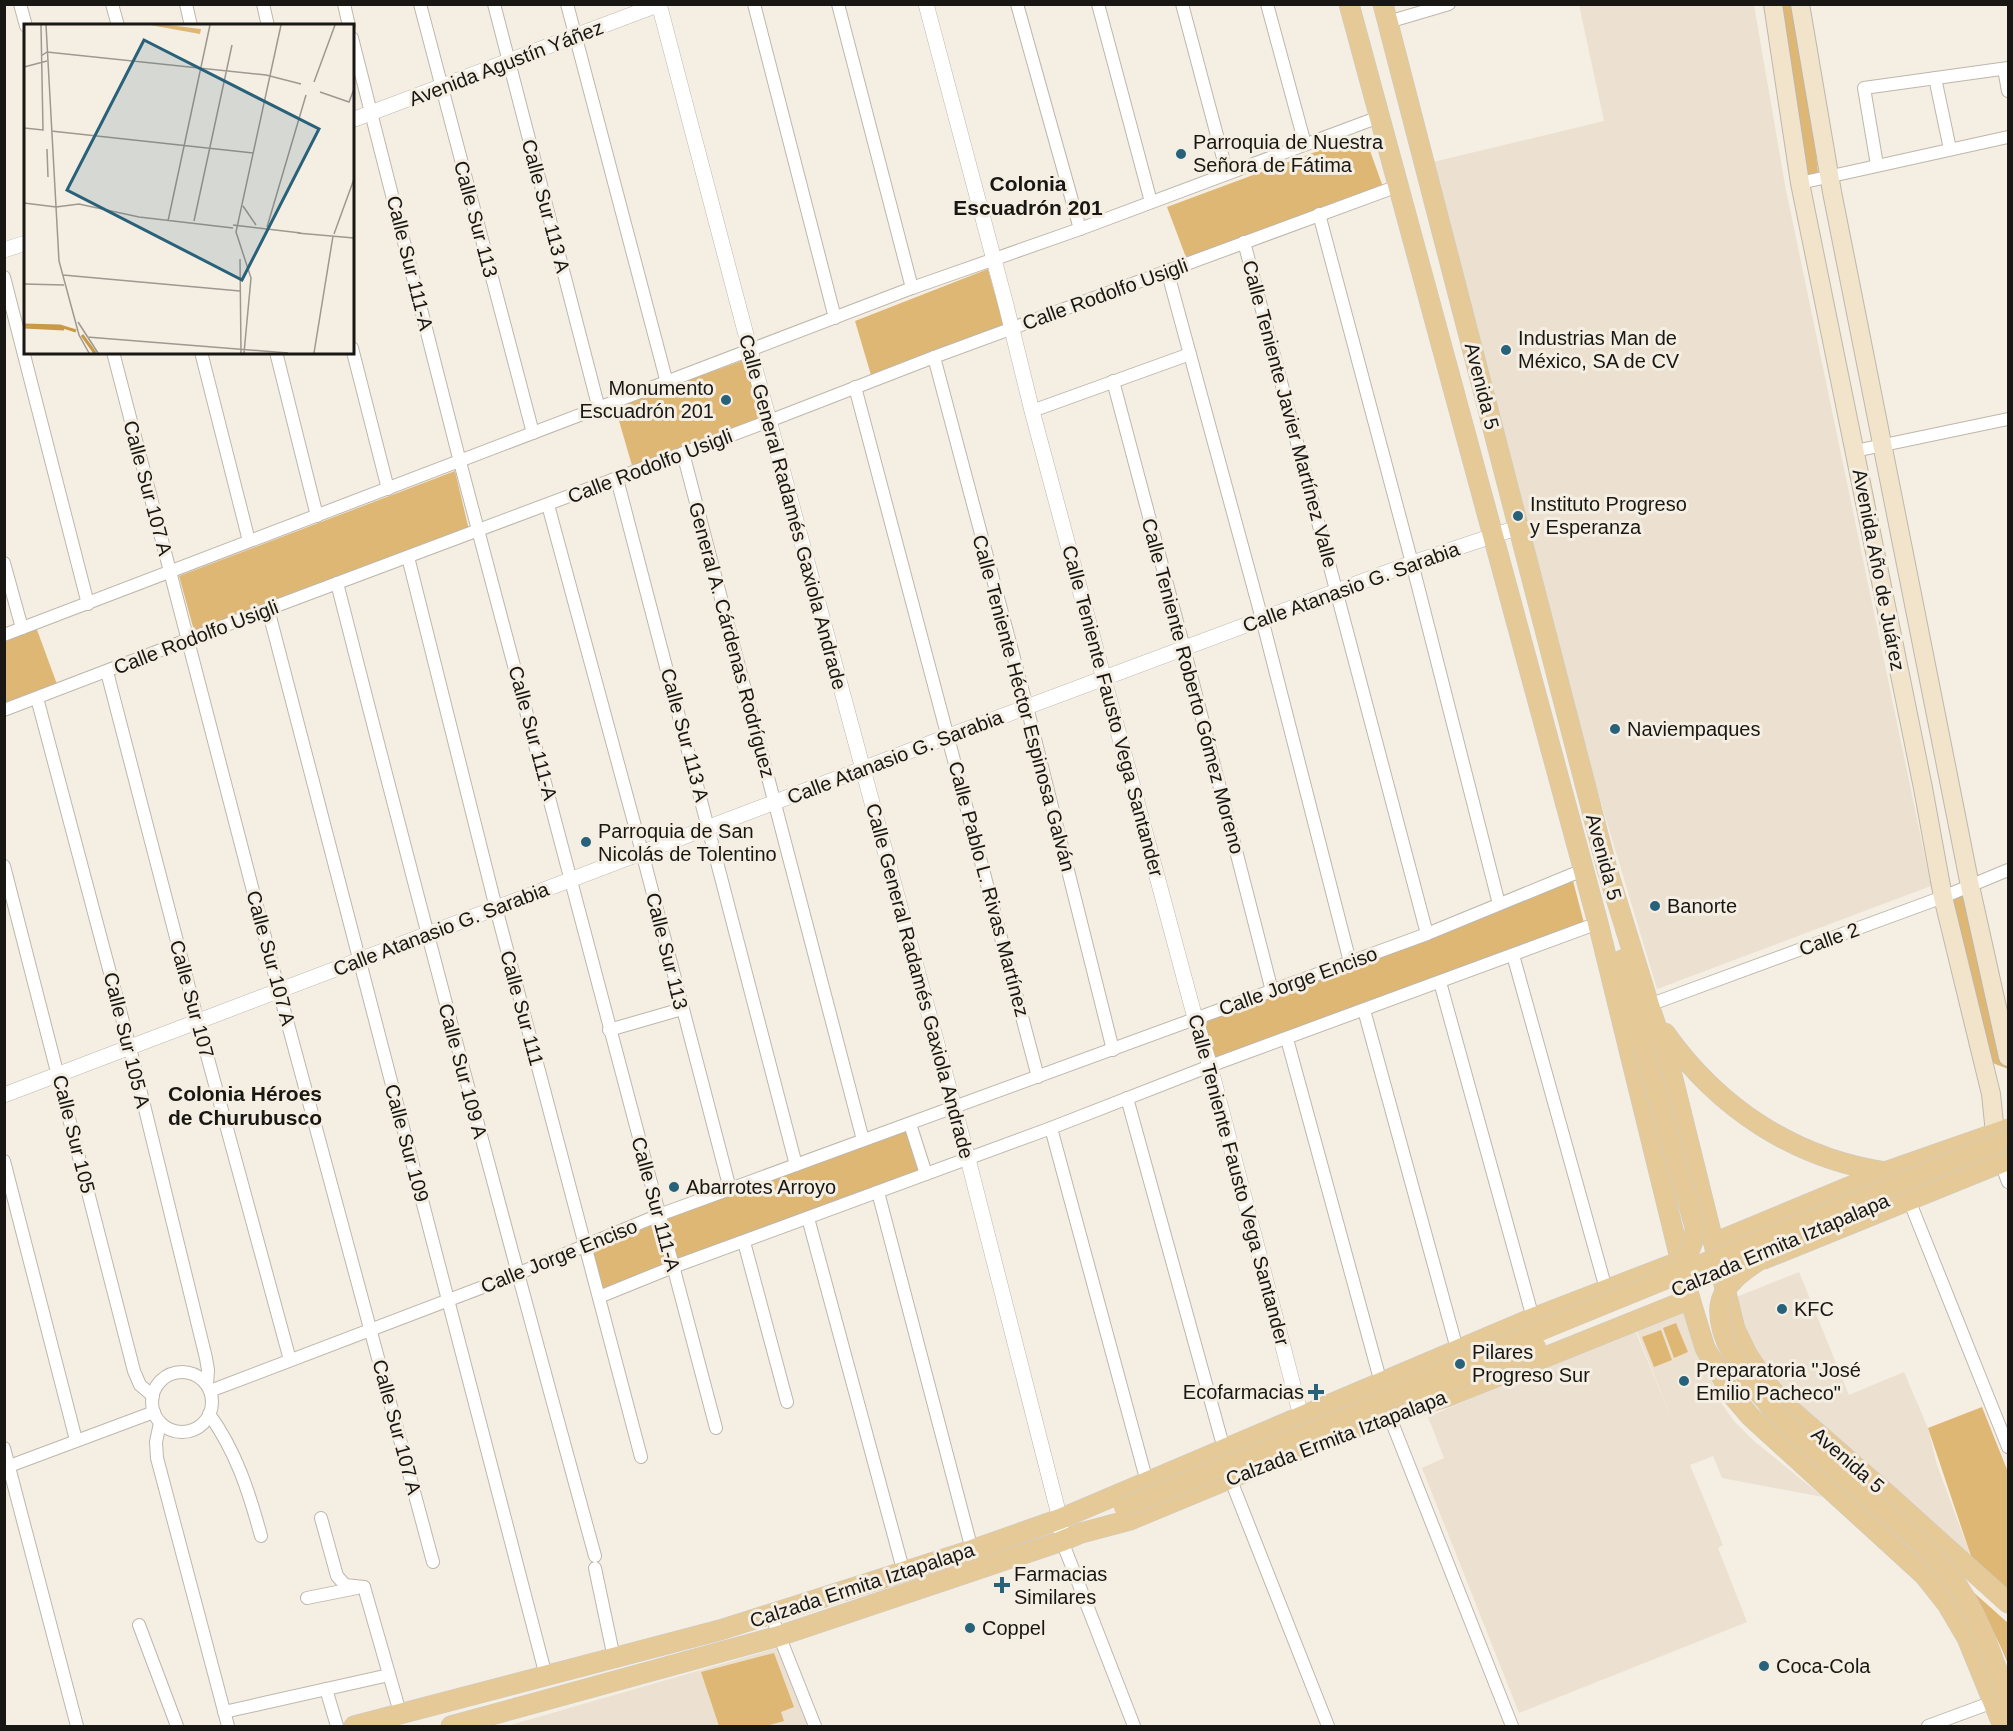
<svg xmlns="http://www.w3.org/2000/svg" width="2013" height="1731" font-family="Arial,sans-serif">
<rect width="100%" height="100%" fill="#f5eee3"/>
<g fill="#ece1d0">
<polygon points="1579,5 1754,5 1785,185 1931,886 1657,989 1593,776 1433,162 1604,121"/>
<polygon points="1799,1272 1849,1395 1904,1372 1928,1428 1937,1465 1972,1559 1772,1382 1752,1355 1734,1298"/>
<polygon points="1677,1309 1685,1312 1701,1358 1722,1404 1734,1421 1754,1441 1823,1497 1722,1478 1713,1456 1690,1465 1723,1545 1718,1548 1747,1622 1519,1713 1422,1468 1444,1458 1428,1417 1634,1328 1673,1422 1635,1327"/>
<polygon points="777,1648 808,1726 507,1726"/>
</g>
<g fill="#deb775">
<polygon points="1776,5 1797,5 1818,172 1808,175 1804,173"/>
<polygon points="1364,134 1383,187 1187,260 1167,207"/>
<polygon points="988,269 1004,327 871,375 855,321"/>
<polygon points="744,360 763,420 633,469 615,407"/>
<polygon points="455,471 469,530 195,634 179,576"/>
<polygon points="36,627 58,687 5,707 5,639"/>
<polygon points="1572,877 1584,923 1216,1064 1204,1021"/>
<polygon points="1969,893 2008,1066 2008,1069 1990,1062 1949,901"/>
<polygon points="909,1129 922,1170 602,1290 589,1250 659,1215"/>
<polygon points="1676,1323 1688,1352 1674,1358 1663,1328"/>
<polygon points="1661,1330 1672,1360 1654,1367 1642,1337"/>
<polygon points="1982,1407 2008,1472 2008,1591 1972,1559 1928,1428"/>
<path d="M1953 1574 2008 1623V1664C1993 1626 1979 1606 1953 1574Z"/>
<polygon points="774,1653 794,1707 781,1712 784,1721 766,1726 719,1726 701,1672"/>
</g>
<g fill="none" stroke-linecap="round" stroke-linejoin="round">
<defs>
<g id="minor">
<polyline points="20,4 26,26"/>
<polyline points="112,4 118,26"/>
<polyline points="186,4 191,26"/>
<polyline points="263,4 268,26"/>
<polyline points="344,4 349,26"/>
<polyline points="420,4 533,433"/>
<polyline points="494,4 599,409"/>
<polyline points="567,4 667,383"/>
<polyline points="754,4 835,318"/>
<polyline points="838,4 912,288"/>
<polyline points="1017,4 1080,229"/>
<polyline points="1098,4 1151,202"/>
<polyline points="1182,4 1227,173"/>
<polyline points="1267,4 1305,144"/>
<polyline points="1388,22 1449,4"/>
<polyline points="352,38 460,462 716,1428"/>
<polyline points="2004,69 2008,91"/>
<polyline points="1935,78 1950,149"/>
<polyline points="1877,165 1864,88 2008,68"/>
<polyline points="1800,183 2008,137"/>
<polyline points="1319,214 1412,563 1499,904"/>
<polyline points="1244,242 1427,934"/>
<polyline points="1167,270 1262,619 1350,962"/>
<polyline points="4,277 88,604"/>
<polyline points="352,348 388,489"/>
<polyline points="113,352 279,991 433,1562"/>
<polyline points="201,352 249,541"/>
<polyline points="276,352 317,516"/>
<polyline points="934,357 1027,707 1113,1050"/>
<polyline points="1113,381 1184,648 1272,991"/>
<polyline points="855,387 1038,1077"/>
<polyline points="1032,411 1190,354"/>
<polyline points="1855,451 2008,419"/>
<polyline points="683,453 863,1140"/>
<polyline points="617,479 796,1165"/>
<polyline points="548,505 642,852 730,1189"/>
<polyline points="408,557 496,908 641,1457"/>
<polyline points="4,563 22,628"/>
<path d="M337 583C420 909 506 1233 595 1556"/>
<path d="M268 609C359 965 455 1320 546 1676"/>
<polyline points="4,635 912,288 1080,229 1379,117"/>
<polyline points="107,672 198,1022 290,1360"/>
<polyline points="37,698 130,1048 206,1358 208,1370 207,1384"/>
<polyline points="4,710 268,609 769,421 934,357 1398,186"/>
<polyline points="4,866 134,1371 140,1385 153,1396"/>
<polyline points="1513,955 1606,1289"/>
<polyline points="1440,982 1533,1318"/>
<polyline points="1649,1005 1943,897 2008,870"/>
<polyline points="1364,1010 1457,1349"/>
<polyline points="609,1030 682,1009"/>
<polyline points="1287,1039 1381,1383"/>
<polyline points="1127,1098 1224,1449"/>
<polyline points="910,1124 926,1174"/>
<polyline points="1051,1128 1147,1482"/>
<polyline points="4,1161 76,1440"/>
<polyline points="2001,1163 2008,1182"/>
<polyline points="878,1192 972,1550"/>
<polyline points="1909,1200 2008,1447"/>
<polyline points="808,1218 904,1573"/>
<polyline points="744,1242 787,1402"/>
<polyline points="599,1297 673,1267 1051,1128 1210,1066 1598,923"/>
<circle cx="182" cy="1402" r="30"/>
<polyline points="210,1391 517,1274 659,1215 1427,934 1583,870"/>
<path d="M209 1414C236 1451 249 1492 261 1536"/>
<polyline points="1389,1415 1512,1726"/>
<polyline points="160,1423 156,1442 157,1458 228,1726"/>
<polyline points="4,1448 77,1726"/>
<polyline points="4,1468 154,1412"/>
<polyline points="1230,1478 1328,1726"/>
<polyline points="321,1518 337,1576 345,1585 364,1587"/>
<polyline points="1062,1541 1134,1726"/>
<polyline points="595,1568 614,1658"/>
<polyline points="364,1587 401,1716"/>
<polyline points="307,1598 357,1588"/>
<polyline points="771,1615 815,1726"/>
<polyline points="139,1625 177,1726"/>
<polyline points="326,1689 337,1726"/>
<polyline points="224,1712 389,1675"/>
<polyline points="1928,1726 1993,1702"/>
</g>
<g id="tertiary">
<polyline points="659,4 750,350 968,1159 1060,1519 1062,1541"/>
<polyline points="926,4 1006,305 1032,411 1195,1018 1210,1066 1301,1416"/>
<polyline points="352,120 660,4"/>
<polyline points="4,250 26,243"/>
<polyline points="4,1095 949,736 1412,563 1519,527"/>
</g>
<g id="secondary">
<polyline points="1773,4 1800,183 1923,788 1943,897 1991,1094 1995,1133"/>
<polyline points="1800,4 1832,192 1970,886 2008,1057"/>
</g>
<g id="primary">
<polyline points="1349,4 1598,923 1690,1299 1705,1348 1732,1395 1750,1416 1924,1575 1947,1604 1967,1638 2003,1726"/>
<polyline points="1383,4 1607,869 1649,1005 1670,1067 1735,1329 1747,1354 1766,1383 1784,1404 1887,1494 2008,1603"/>
<polyline points="1622,960 1643,1045"/>
<path d="M1665 1033C1718 1108 1794 1158 1885 1172"/>
<polyline points="1714,1243 1885,1172 2008,1129"/>
<polyline points="1764,1259 2008,1160"/>
<polyline points="354,1726 720,1630 972,1550 1060,1519 1533,1318 1681,1261"/>
<polyline points="451,1726 779,1636 1062,1541 1081,1533 1130,1520 1299,1450 1389,1415 1446,1397 1690,1299"/>
</g>
</defs>
<use href="#minor" stroke="#bdb7ac" stroke-width="14"/>
<use href="#tertiary" stroke="#bdb7ac" stroke-width="16"/>
<use href="#secondary" stroke="#bdb7ac" stroke-width="20"/>
<use href="#primary" stroke="#cccccb" stroke-width="21"/>
<use href="#minor" stroke="#fff" stroke-width="12"/>
<use href="#tertiary" stroke="#fff" stroke-width="15"/>
<use href="#secondary" stroke="#f2e4ca" stroke-width="18"/>
<use href="#primary" stroke="#e5c996" stroke-width="20"/>
<defs>
<g id="primary-bridge">
<path d="M1643 1045 1695 1227C1695 1247 1683 1264 1667 1276"/>
<path d="M1779 1246C1759 1263 1724 1276 1720 1306 1712 1383 1870 1494 1921 1544 1932 1554 1942 1566 1951 1577 1979 1613 1993 1659 2008 1701"/>
<polyline points="1418,1392 1438,1387 1536,1347"/>
<polyline points="1124,1507 1374,1406 1448,1368 2008,1139"/>
</g>
</defs>
<use href="#primary-bridge" stroke="#cccccb" stroke-width="21" stroke-linecap="butt"/>
<use href="#primary-bridge" stroke="#e5c996" stroke-width="20"/>
</g>
<g fill="#28617a" stroke="#f5eee3" stroke-width="2">
<circle cx="1181" cy="154" r="6"/>
<circle cx="1506" cy="350" r="6"/>
<circle cx="726" cy="400" r="6"/>
<circle cx="1518" cy="516" r="6"/>
<circle cx="1615" cy="729" r="6"/>
<circle cx="586" cy="842" r="6"/>
<circle cx="1655" cy="906" r="6"/>
<circle cx="674" cy="1187" r="6"/>
<circle cx="1782" cy="1309" r="6"/>
<circle cx="1460" cy="1364" r="6"/>
<circle cx="1684" cy="1381" r="6"/>
<path d="M1313 1383h6v6h6v6h-6v6h-6v-6h-6v-6h6z"/>
<path d="M999 1576h6v6h6v6h-6v6h-6v-6h-6v-6h6z"/>
<circle cx="970" cy="1628" r="6"/>
<circle cx="1764" cy="1666" r="6"/>
</g>
<g text-anchor="middle" dominant-baseline="central" stroke-width="6" stroke-linejoin="round" paint-order="stroke">
<g font-size="20" fill="#191713" stroke="#f5eee3">
<text transform="translate(506 63) rotate(-21)">Avenida Agustín Yáñez</text>
<text transform="translate(546 206) rotate(75)">Calle Sur 113 A</text>
<text transform="translate(476 219) rotate(75)">Calle Sur 113</text>
<text transform="translate(410 263) rotate(76)">Calle Sur 111-A</text>
<text transform="translate(1105 294) rotate(-20)">Calle Rodolfo Usigli</text>
<text transform="translate(1482 386) rotate(76)">Avenida 5</text>
<text transform="translate(1290 414) rotate(75)">Calle Teniente Javier Martínez Valle</text>
<text transform="translate(650 466) rotate(-21)">Calle Rodolfo Usigli</text>
<text transform="translate(148 488) rotate(75)">Calle Sur 107 A</text>
<text transform="translate(793 512) rotate(75)">Calle General Radamés Gaxiola Andrade</text>
<text transform="translate(1879 570) rotate(79)">Avenida Año de Juárez</text>
<text transform="translate(1351 587) rotate(-20)">Calle Atanasio G. Sarabia</text>
<text transform="translate(196 637) rotate(-21)">Calle Rodolfo Usigli</text>
<text transform="translate(732 640) rotate(75)">General A. Cárdenas Rodríguez</text>
<text transform="translate(1193 686) rotate(75)">Calle Teniente Roberto Gómez Moreno</text>
<text transform="translate(1024 703) rotate(75)">Calle Teniente Héctor Espinosa Galván</text>
<text transform="translate(1113 711) rotate(75)">Calle Teniente Fausto Vega Santander</text>
<text transform="translate(533 733) rotate(75)">Calle Sur 111-A</text>
<text transform="translate(685 735) rotate(75)">Calle Sur 113 A</text>
<text transform="translate(895 757) rotate(-21)">Calle Atanasio G. Sarabia</text>
<text transform="translate(1604 857) rotate(75)">Avenida 5</text>
<text transform="translate(989 889) rotate(75)">Calle Pablo L. Rivas Martínez</text>
<text transform="translate(441 929) rotate(-21)">Calle Atanasio G. Sarabia</text>
<text transform="translate(1829 939) rotate(-20)">Calle 2</text>
<text transform="translate(667 951) rotate(76)">Calle Sur 113</text>
<text transform="translate(271 958) rotate(75)">Calle Sur 107 A</text>
<text transform="translate(920 981) rotate(75)">Calle General Radamés Gaxiola Andrade</text>
<text transform="translate(1298 981) rotate(-20)">Calle Jorge Enciso</text>
<text transform="translate(192 999) rotate(75)">Calle Sur 107</text>
<text transform="translate(522 1008) rotate(75)">Calle Sur 111</text>
<text transform="translate(127 1040) rotate(76)">Calle Sur 105 A</text>
<text transform="translate(463 1071) rotate(75)">Calle Sur 109 A</text>
<text transform="translate(74 1134) rotate(76)">Calle Sur 105</text>
<text transform="translate(407 1143) rotate(75)">Calle Sur 109</text>
<text transform="translate(1239 1180) rotate(75)">Calle Teniente Fausto Vega Santander</text>
<text transform="translate(656 1204) rotate(75)">Calle Sur 111-A</text>
<text transform="translate(1780 1245) rotate(-23)">Calzada Ermita Iztapalapa</text>
<text transform="translate(559 1256) rotate(-22)">Calle Jorge Enciso</text>
<text transform="translate(397 1427) rotate(75)">Calle Sur 107 A</text>
<text transform="translate(1336 1438) rotate(-21)">Calzada Ermita Iztapalapa</text>
<text transform="translate(1848 1460) rotate(41)">Avenida 5</text>
<text transform="translate(862 1585) rotate(-18)">Calzada Ermita Iztapalapa</text>
</g>
<g font-size="20" fill="#191713" stroke="#f5eee3" text-anchor="start">
<text x="1193" y="142">Parroquia de Nuestra<tspan x="1193" dy="23">Señora de Fátima</tspan></text>
<text x="1518" y="338">Industrias Man de<tspan x="1518" dy="23">México, SA de CV</tspan></text>
<text x="714" y="388" text-anchor="end">Monumento<tspan x="714" dy="23">Escuadrón 201</tspan></text>
<text x="1530" y="504">Instituto Progreso<tspan x="1530" dy="23">y Esperanza</tspan></text>
<text x="1627" y="729">Naviempaques</text>
<text x="598" y="831">Parroquia de San<tspan x="598" dy="23">Nicolás de Tolentino</tspan></text>
<text x="1667" y="906">Banorte</text>
<text x="686" y="1187">Abarrotes Arroyo</text>
<text x="1794" y="1309">KFC</text>
<text x="1472" y="1352">Pilares<tspan x="1472" dy="23">Progreso Sur</tspan></text>
<text x="1696" y="1370">Preparatoria "José<tspan x="1696" dy="23">Emilio Pacheco"</tspan></text>
<text x="1304" y="1392" text-anchor="end">Ecofarmacias</text>
<text x="1014" y="1574">Farmacias<tspan x="1014" dy="23">Similares</tspan></text>
<text x="982" y="1628">Coppel</text>
<text x="1776" y="1666">Coca-Cola</text>
</g>
<g font-size="21" font-weight="bold" fill="#191713" stroke="#f5eee3">
<text x="1028" y="183">Colonia<tspan x="1028" dy="24">Escuadrón 201</tspan></text>
<text x="245" y="1093">Colonia Héroes<tspan x="245" dy="24">de Churubusco</tspan></text>
</g>
</g>
<g transform="translate(24 24)">
<rect width="330" height="330" fill="#f5eee3"/>
<path d="M126 1H144L177 5 176 10Z" fill="#deb775"/>
<path fill="none" stroke="#c89a47" stroke-width="3" d="M0 301 36 302 52 307M0 303 40 305M58 311 71 329"/>
<path fill="none" stroke="#9d9890" stroke-width="1.5" d="M22 1 35 237 55 311 65 329M17 32 23 28 242 51 277 60M0 43 23 37M290 58 311 1M296 68 325 78 330 65M0 104 19 106 17 1M27 107 229 129M23 125 24 153M0 179 32 183 55 180 115 193 209 204M219 182 232 201M144 197 186 1M170 197 208 21M209 201 277 209M243 203 282 71M273 209 330 214M310 210 330 155M216 235 217 329M39 251 216 267M0 260 40 261M54 298 74 329M63 313 264 329M220 329 227 254 212 208 257 1M290 329 309 212"/>
<path fill="#28617a" fill-opacity="0.15" stroke="#28617a" stroke-width="3" d="M120 16 295 105 218 256 43 166Z"/>
<rect width="330" height="330" fill="none" stroke="#191713" stroke-width="3"/>
</g>
<rect width="2013" height="1731" fill="none" stroke="#191713" stroke-width="12"/>
</svg>
